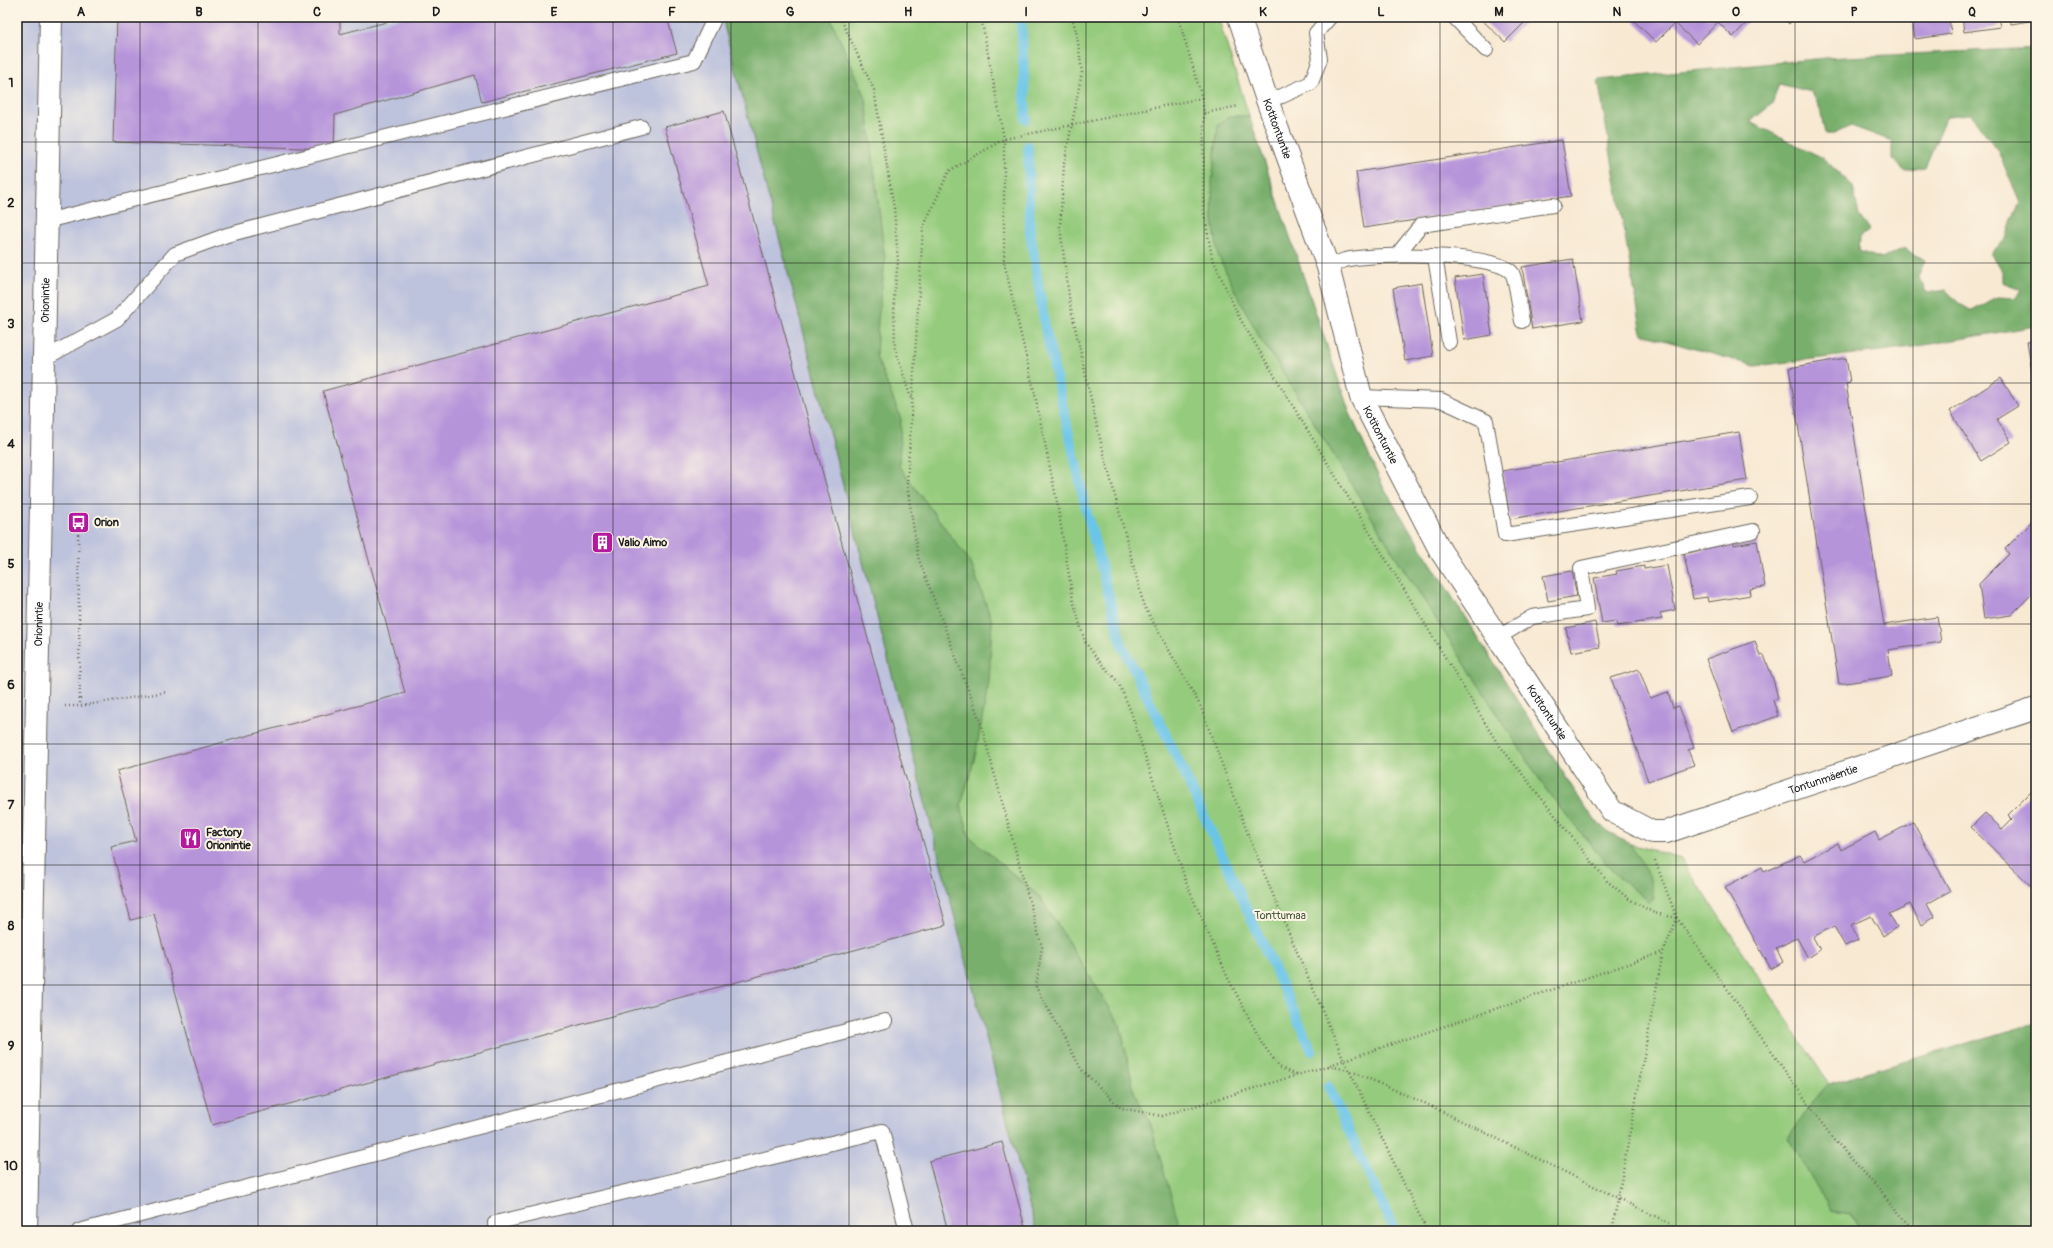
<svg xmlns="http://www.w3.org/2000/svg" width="2053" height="1248" font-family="Pangolin,sans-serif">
<rect width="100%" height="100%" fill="#fcf5e5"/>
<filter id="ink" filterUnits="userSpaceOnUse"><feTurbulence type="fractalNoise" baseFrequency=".025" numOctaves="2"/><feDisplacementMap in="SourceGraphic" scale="8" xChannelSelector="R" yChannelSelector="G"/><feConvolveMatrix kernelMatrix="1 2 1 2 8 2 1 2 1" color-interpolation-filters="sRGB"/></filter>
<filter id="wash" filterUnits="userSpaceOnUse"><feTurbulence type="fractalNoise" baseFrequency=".012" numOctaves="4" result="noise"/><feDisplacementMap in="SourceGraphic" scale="16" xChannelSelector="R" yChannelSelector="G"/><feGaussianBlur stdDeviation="0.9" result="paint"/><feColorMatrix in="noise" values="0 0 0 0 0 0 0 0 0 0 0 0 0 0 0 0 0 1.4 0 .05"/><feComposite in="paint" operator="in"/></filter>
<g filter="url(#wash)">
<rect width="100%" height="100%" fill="#f8e9d3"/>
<polygon fill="#bec3dd" points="17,17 722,17 1036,1231 17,1231"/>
<polygon fill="#95cb7d" stroke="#58744c" points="722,17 1218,17 1249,116 1349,411 1384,489 1586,809 1605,830 1630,844 1681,858 1829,1084 2036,1023 2036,1231 1036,1231"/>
<g fill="#78af6c" stroke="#4a6644" fill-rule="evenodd">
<polygon points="722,17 830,17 866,98 885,260 878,320 876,356 901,419 899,466 971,563 992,621 989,681 975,757 961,805 969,836 1040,897 1120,1024 1135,1095 1150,1122 1181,1231 1036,1231"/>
<path d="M2036 48V326L1913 347 1755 366 1642 334 1598 80 1825 58ZM1779 84 1812 92 1820 109 1825 134H1834L1851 126 1892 141V159L1906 171 1925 167 1947 116 1971 114 1998 151 2020 203 2012 219 2006 239 1991 253 2002 270V282L2021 289 2016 298 1997 297 1972 311 1960 304 1946 290 1927 293 1918 277 1925 260 1904 248 1882 259 1859 251 1860 237 1870 230 1859 216 1853 186 1823 158 1750 122 1772 104Z"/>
<polygon points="1229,116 1249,116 1349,411 1384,489 1586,809 1605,830 1630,844 1649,875 1654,899 1649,902 1613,872 1547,791 1394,554 1286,377 1261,340 1236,293 1218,255 1213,220 1212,182 1218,125"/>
<polygon points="2036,1023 2036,1231 1861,1231 1851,1214 1831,1211 1788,1138 1805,1112 1829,1084"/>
</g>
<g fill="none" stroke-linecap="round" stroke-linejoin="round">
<g stroke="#6bc5e8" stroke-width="10">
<polyline points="1021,17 1026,119"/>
<polyline points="1028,146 1030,231 1045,327 1086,509 1122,645 1181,766 1312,1051"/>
<polyline points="1328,1086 1395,1231"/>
</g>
</g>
<g id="blocks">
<g fill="#b694da">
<polygon points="117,17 340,17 340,34 406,17 667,17 677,53 482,102 475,75 335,115 334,149 113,142"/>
<polygon points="1479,17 1530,17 1505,42"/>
<polygon points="1630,17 1752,17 1733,37 1718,22 1697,44 1675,23 1656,42"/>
<polygon points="1782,17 1795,17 1789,24"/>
<polygon points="1912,17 1949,17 1951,34 1915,39"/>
<polygon points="1962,17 1998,17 2000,27 1964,32"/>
<polygon points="2010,17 2036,17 2036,20 2011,24"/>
<polygon points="724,111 946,925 212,1125 154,914 131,920 111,847 136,841 117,771 405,693 323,391 709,286 665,127"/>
<polygon points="1562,140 1571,196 1364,228 1356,172"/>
<polygon points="1573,259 1583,321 1532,329 1522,267"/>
<polygon points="1483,274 1492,335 1464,340 1455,278"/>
<polygon points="1422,283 1433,356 1405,361 1393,288"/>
<polygon points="2036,341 2036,390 2035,390 2027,342"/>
<polygon points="1846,358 1850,382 1846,383 1884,625 1937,617 1941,642 1888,650 1892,676 1839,684 1789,368"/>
<polygon points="2001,378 2018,406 1997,419 2011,442 1981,461 1950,411"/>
<polygon points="1739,432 1747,480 1510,519 1502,471"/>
<polygon points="2036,518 2036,590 2011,615 1984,619 1979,584 2009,554 2005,549"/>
<polygon points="1757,541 1765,587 1750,589 1751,595 1708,602 1707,597 1693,599 1684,554 1734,542 1734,545"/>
<polygon points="1667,565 1675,610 1660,613 1662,619 1617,626 1616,621 1602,623 1594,578 1617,574 1616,571 1644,566 1644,569"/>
<polygon points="1572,571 1577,596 1548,601 1543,576"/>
<polygon points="1595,622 1600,647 1571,652 1566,628"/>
<polygon points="1755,641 1760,656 1764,655 1773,679 1778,698 1773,700 1778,716 1733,732 1706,659"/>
<polygon points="1639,669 1650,698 1668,692 1673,708 1679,706 1694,748 1688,750 1694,765 1648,781 1611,678"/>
<polygon points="2035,788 2036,881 2031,886 1971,827 1985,813 2002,829 2012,819 2008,815"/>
<polygon points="1913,822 1950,891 1927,904 1934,917 1921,925 1910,904 1889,914 1897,927 1883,936 1871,916 1851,925 1858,940 1845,946 1834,926 1813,937 1820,950 1808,958 1797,938 1776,948 1783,962 1771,969 1725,887 1762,867 1764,872 1800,855 1804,861 1838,843 1841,850 1875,832 1879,840"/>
<polygon points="1002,1142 1026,1231 948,1231 929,1161"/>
</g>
</g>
</g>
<g filter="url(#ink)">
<use href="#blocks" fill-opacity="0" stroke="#69645c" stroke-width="1"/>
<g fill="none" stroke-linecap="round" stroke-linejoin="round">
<defs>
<g id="service">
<polyline points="1454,17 1486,50"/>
<polyline points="1267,100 1282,96 1311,83 1320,59 1316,33 1330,17"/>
<polyline points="46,221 694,61 713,21 711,17"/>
<polyline points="1397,255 1421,225 1553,205"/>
<polyline points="1435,257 1449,342"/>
<path d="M1328 267C1334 264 1339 262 1345 260 1371 253 1496 252 1512 273 1516 279 1520 312 1522 321"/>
<polyline points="45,358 117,319 175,254 227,235 641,127"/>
<polyline points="1361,397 1441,400 1486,421 1505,535 1750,498"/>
<polyline points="1497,638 1532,617 1587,609 1581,568 1753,531"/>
<polyline points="17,966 31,966"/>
<polyline points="79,1231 885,1021"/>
<polyline points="496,1231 495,1223 882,1131 907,1231"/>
</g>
<g id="minor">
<path id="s1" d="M1239 17 1267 100 1328 267 1361 397 1440 550 1612 811 1652 832H1666L2036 708"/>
<path id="s2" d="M26 1231 51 17"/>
</g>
</defs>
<use href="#service" stroke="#69645c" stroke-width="16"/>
<use href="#minor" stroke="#69645c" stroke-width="24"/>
<g stroke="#69645c" stroke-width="2.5" stroke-dasharray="1 3" stroke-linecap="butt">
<polyline points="840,17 874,90 894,208 898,261 894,298 895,348 911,399"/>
<polyline points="981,17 1004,139 1004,262 1035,395 1057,502 1073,600 1085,642 1098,660 1118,682 1130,709 1187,885 1228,978 1262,1043 1279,1067 1296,1075"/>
<polyline points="1072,17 1077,35 1082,72 1064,165 1060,227 1070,304 1098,431 1144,606 1200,705 1247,832 1291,938 1344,1060 1427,1231"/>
<polyline points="1178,17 1202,98 1204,113 1203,208 1212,257 1239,317 1496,741 1607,881 1629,899 1654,913 1677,918"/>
<polyline points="1202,98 1004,139 949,171 923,228 907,485 918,557 980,721 1042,947 1036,987 1081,1069 1121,1108 1162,1116 1327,1066 1663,952"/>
<polyline points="1204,113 1239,106"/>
<polyline points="78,522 80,706"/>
<polyline points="65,706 80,706 167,692"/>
<polyline points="1655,861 1677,918 1831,1136 1916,1231"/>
<polyline points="1328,1066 1349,1070 1431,1106 1685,1231"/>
<polyline points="1612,1231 1663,952 1677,919"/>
</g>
<use href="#service" stroke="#fff" stroke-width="14"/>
<use href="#minor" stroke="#fff" stroke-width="22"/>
</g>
</g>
<path fill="none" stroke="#1c1c1c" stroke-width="1" stroke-opacity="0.55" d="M140 17V1231M258 17V1231M377 17V1231M495 17V1231M613 17V1231M731 17V1231M849 17V1231M967 17V1231M1086 17V1231M1204 17V1231M1322 17V1231M1440 17V1231M1558 17V1231M1676 17V1231M1795 17V1231M1913 17V1231M17 142H2036M17 263H2036M17 383H2036M17 504H2036M17 624H2036M17 744H2036M17 865H2036M17 985H2036M17 1106H2036"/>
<defs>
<symbol id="bus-square" viewBox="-11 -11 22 22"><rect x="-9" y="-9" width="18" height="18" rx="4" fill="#b5179e" stroke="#fcf5e5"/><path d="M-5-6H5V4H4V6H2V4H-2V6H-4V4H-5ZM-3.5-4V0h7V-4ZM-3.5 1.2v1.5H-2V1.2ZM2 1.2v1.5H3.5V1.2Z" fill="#fff"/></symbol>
<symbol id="building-square" viewBox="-11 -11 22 22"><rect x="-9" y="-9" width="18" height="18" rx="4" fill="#b5179e" stroke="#fcf5e5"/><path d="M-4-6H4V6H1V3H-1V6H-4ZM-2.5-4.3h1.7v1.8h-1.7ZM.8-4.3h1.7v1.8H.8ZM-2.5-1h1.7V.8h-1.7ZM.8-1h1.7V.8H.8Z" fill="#fff"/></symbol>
<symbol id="restaurant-square" viewBox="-11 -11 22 22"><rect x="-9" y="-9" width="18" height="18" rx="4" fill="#b5179e" stroke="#fcf5e5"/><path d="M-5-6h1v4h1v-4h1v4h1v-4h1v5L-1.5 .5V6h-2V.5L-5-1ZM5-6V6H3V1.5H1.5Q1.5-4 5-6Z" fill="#fff"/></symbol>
</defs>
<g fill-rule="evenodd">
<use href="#bus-square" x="66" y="510" width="25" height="25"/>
<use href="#building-square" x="590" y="530" width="25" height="25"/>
<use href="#restaurant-square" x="178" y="826" width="25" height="25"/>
</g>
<g text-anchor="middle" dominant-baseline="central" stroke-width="4" stroke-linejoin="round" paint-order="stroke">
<g font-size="11" fill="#1c1c1c" stroke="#fcf5e5">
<text stroke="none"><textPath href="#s1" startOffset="118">Kotitontuntie</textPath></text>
<text stroke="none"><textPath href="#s2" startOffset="931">Orionintie</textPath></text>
<text stroke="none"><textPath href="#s1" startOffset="442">Kotitontuntie</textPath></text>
<text stroke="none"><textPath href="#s2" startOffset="607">Orionintie</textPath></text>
<text stroke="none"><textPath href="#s1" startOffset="766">Kotitontuntie</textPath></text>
<text stroke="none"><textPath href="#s1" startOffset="1109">Tontunmäentie</textPath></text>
</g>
<g font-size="11" font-weight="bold" fill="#1c1c1c" stroke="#fcf5e5" text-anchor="start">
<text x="94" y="522">Orion</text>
<text x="618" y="542">Valio Aimo</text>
<text x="206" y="832">Factory<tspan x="206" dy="13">Orionintie</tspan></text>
</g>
<g font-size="11" fill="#46593e" stroke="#fcf5e5">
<text x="1280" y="915">Tonttumaa</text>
</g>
</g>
<rect width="2053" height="1248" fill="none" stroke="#fcf5e5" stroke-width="44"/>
<rect x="22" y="22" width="2009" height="1204" fill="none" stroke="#1c1c1c" stroke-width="1.5"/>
<g font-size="13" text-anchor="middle" font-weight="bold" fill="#1c1c1c">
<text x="81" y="16">A</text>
<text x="199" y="16">B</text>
<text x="317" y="16">C</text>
<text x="436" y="16">D</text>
<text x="554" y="16">E</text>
<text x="672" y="16">F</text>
<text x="790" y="16">G</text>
<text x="908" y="16">H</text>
<text x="1026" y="16">I</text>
<text x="1145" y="16">J</text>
<text x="1263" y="16">K</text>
<text x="1381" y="16">L</text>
<text x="1499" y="16">M</text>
<text x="1617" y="16">N</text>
<text x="1736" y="16">O</text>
<text x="1854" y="16">P</text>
<text x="1972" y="16">Q</text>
<text x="11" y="87">1</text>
<text x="11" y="207">2</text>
<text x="11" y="328">3</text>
<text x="11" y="448">4</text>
<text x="11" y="568">5</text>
<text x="11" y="689">6</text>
<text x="11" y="809">7</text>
<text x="11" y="930">8</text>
<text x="11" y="1050">9</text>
<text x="11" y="1170">10</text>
</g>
</svg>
